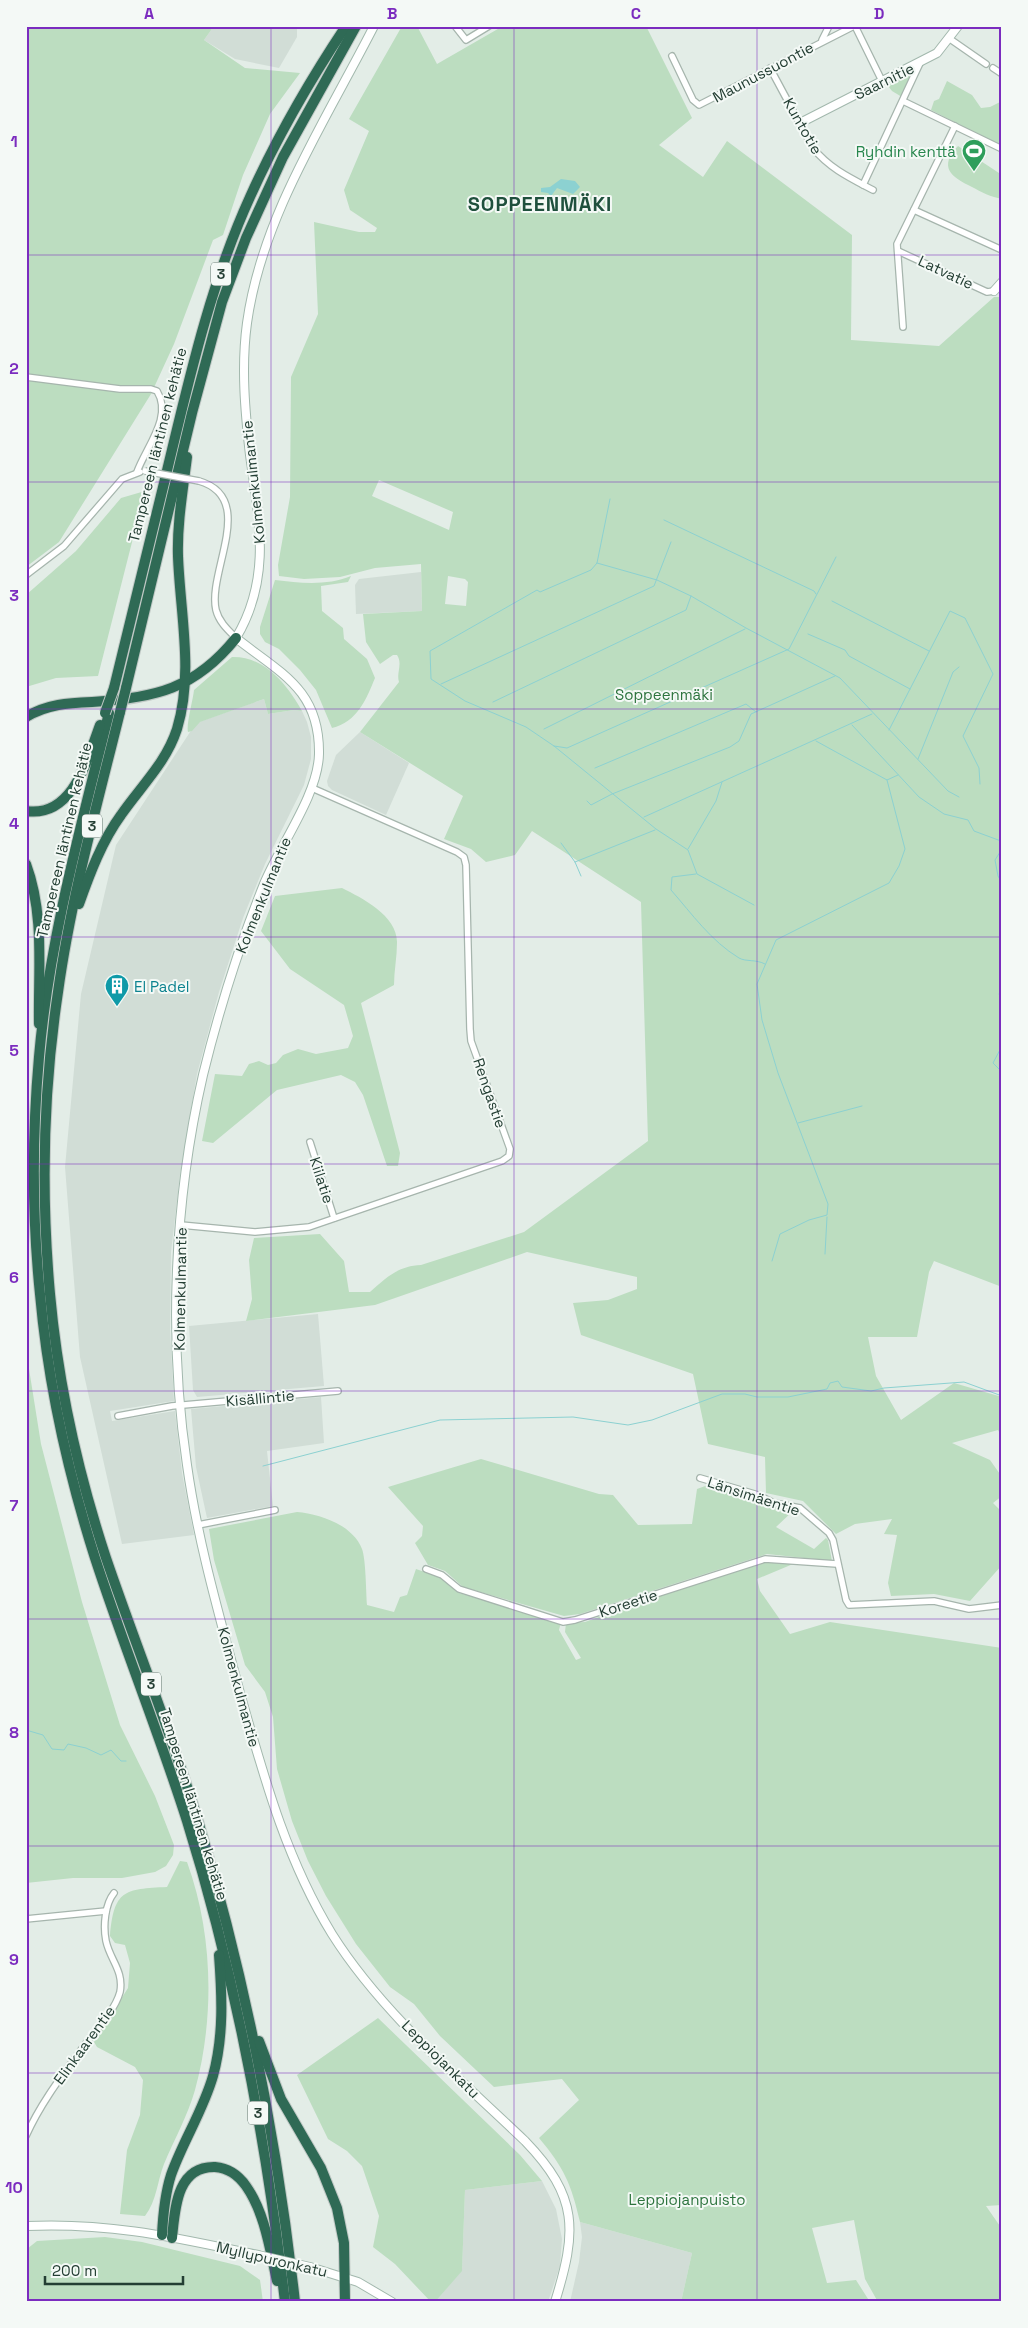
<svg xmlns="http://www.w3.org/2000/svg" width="1028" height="2328" font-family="'Space Grotesk',sans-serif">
<rect width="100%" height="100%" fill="#e3ede7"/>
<g fill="#d1ddd6">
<polygon points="214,26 297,26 297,37 279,68 235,59 204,40"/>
<polygon points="421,572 422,611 356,614 355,585 359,579"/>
<polygon points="264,699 268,714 294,710 302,711 307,722 311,737 311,759 304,785 265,864 243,918 219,992 197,1074 180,1175 171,1252 170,1330 174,1401 110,1411 112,1421 175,1411 182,1473 194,1535 122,1544 80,1357 65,1167 81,994 116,845 194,726 199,722"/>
<polygon points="360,732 409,763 386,815 332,790 328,786 327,781 336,755"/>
<polygon points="318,1314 324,1386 197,1397 193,1390 189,1326"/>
<polygon points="321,1397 324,1443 267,1451 273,1506 207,1518 196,1467 191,1409"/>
<polygon points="542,2181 556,2209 562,2239 560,2266 548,2302 435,2302 462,2270 465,2190"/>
<polygon points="580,2222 692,2253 681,2302 570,2302 579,2262 582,2237"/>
</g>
<g fill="#bcddc0" fill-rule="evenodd">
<polygon points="26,26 214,26 204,40 245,68 300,73 270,114 243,175 223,235 213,240 174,344 151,394 59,542 26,567"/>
<path d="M402 26H417L437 64 503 26H646L692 118 659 145 703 177 727 141 852 235 851 340 939 346 994 297H1002V1287L934 1261 929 1272 917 1337H868L876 1376 901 1420 954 1383 1002 1397V1437L998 1430 952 1443 990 1460 1002 1477V1496L993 1503 1002 1512V1565L970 1601 934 1594 891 1596 888 1583 897 1535 884 1534 892 1519 855 1524 836 1534 803 1501 766 1493 765 1457 708 1444 693 1374 581 1335 573 1303 608 1300 637 1289V1277L527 1252 375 1305 246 1321 252 1299 249 1260 254 1238 320 1234 344 1261 349 1292H370C387 1277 398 1266 421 1265L524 1232 648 1141 641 902 532 831 515 855 486 862 471 849 444 839 463 796 360 732 399 682C396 673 403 664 397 655H393L380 664 366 642 363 614 422 611 421 564 375 568 340 577 304 579 279 576 278 565 290 497 291 377 318 314 314 222 359 232H375L377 228 350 210 344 190 369 131 349 119ZM379 480 453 512 449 530 372 496ZM448 576 465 579 468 582 466 606 445 604Z"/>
<polygon points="915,67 902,97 892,91 885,82"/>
<polygon points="947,81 972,95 981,108 990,107 1002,101 1002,146 931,110 934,101 939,99"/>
<path d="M958 146 1002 175V199C991 197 981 192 972 187 951 177 938 167 958 146Z"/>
<polygon points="145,491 98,676 56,678 26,687 26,595 76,551 121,498"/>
<path d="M351 576 348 582 321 586 322 611 343 628 344 639 367 659 375 678C366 700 357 722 332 728L316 690 300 670 279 649 265 642 260 634V627L275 580C300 583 327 586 351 576Z"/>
<path d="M232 657C264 656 287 684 302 711L294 710 268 714 264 699 200 722 192 731 188 732C186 725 193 700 194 690Z"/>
<path d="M342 888C362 898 398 916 397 943 397 957 394 971 394 985L361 1003 400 1153 398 1166H387L363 1095 355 1082 341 1075 277 1090 213 1143 202 1141 215 1074 242 1076 249 1064 259 1061 268 1065 276 1063 283 1055 298 1049 316 1054 348 1048 353 1036 344 1005 290 969 261 931 275 896Z"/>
<polygon points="26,1350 41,1444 82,1602 120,1725 155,1796 174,1845 173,1855 166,1866 155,1872 122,1878 73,1878 26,1883"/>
<polygon points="481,1459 599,1494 613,1495 638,1525 692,1524 697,1489 708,1485 771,1506 794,1510 776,1527 814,1549 826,1538 828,1540 832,1561 767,1554 580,1614 564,1616 463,1587 445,1571 428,1565 415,1543 422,1536 423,1526 388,1487"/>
<path d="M297 1512C320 1514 353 1525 362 1549 366 1560 366 1592 367 1605L394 1612 400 1597 407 1595 416 1569 442 1578 459 1593 561 1622 559 1630 576 1660 581 1658 565 1632 566 1623 585 1622 676 1589 767 1562 793 1564 757 1579 760 1591 790 1634 830 1622 1002 1648V2205L986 2206 1002 2229V2302H878L865 2279 854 2220 812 2228 827 2283 856 2280 870 2302H681L692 2253 580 2222C571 2183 564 2168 539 2138L579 2100 562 2079 494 2087 440 2036 414 2004 390 1987 356 1944 326 1896 308 1861 292 1821 277 1769 273 1717 265 1692 245 1665 214 1560 209 1529Z"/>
<path d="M180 1861 187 1862C213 1933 215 2017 195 2090 188 2115 174 2140 164 2164 157 2182 157 2200 145 2216L120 2214 127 2150 140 2115 143 2080 135 2067 97 2047 94 2042 128 1988 130 1963 125 1945 115 1943 110 1936C114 1890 124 1889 167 1887Z"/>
<polygon points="378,2018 520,2155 542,2181 465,2190 462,2271 435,2302 431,2302 395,2264 373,2247 379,2216 362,2166 347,2151 328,2139 297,2075"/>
<polygon points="105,2237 142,2242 240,2266 260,2280 263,2302 26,2302 27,2249 37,2241"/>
</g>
<polygon fill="#8cd1d1" points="561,179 575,181 580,187 573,194 557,188 551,196 548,193 541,192 541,188 550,187"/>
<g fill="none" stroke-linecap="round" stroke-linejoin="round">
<g stroke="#8cd1d1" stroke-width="1">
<polyline points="610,499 597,563 591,570 540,592 537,590 430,651 431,679 465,701 526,727 554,746 656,829 688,850 697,874 754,905"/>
<polyline points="664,520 814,591 816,594"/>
<polyline points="597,563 657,580 691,596 746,628 840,678 948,791 959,797"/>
<polyline points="832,601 929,651"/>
<polyline points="808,634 845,650 849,656 910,689"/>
<polyline points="441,684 654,586 671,542"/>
<polyline points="493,702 686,610 691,596"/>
<polyline points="852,725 919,797 944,814 968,820 974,831 1001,841 1002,847"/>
<polyline points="544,729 745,629"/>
<polyline points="889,730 950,611 965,618 993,674 963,736 979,768 980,784"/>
<polyline points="816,741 887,780 898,775"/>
<polyline points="554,746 567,748 789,649 836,557"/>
<polyline points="918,759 953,672 959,667"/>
<polyline points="595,768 746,704 756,712"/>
<polyline points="587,801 591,805 612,794 730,747 739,741 751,714 835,676"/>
<polyline points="644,817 872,714"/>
<polyline points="561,843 575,862 581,876"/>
<polyline points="688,849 716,801 722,782"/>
<polyline points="1002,849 995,860 998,876 1002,883"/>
<polyline points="575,862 655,830"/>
<path d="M696 874 672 877 671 890C692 914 711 941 739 958 746 962 756 959 765 964"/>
<polyline points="1002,989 999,994 1002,1000"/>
<polyline points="1002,1046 993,1063 1002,1072"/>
<polyline points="798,1123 862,1106"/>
<polyline points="825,1254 827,1217"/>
<polyline points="772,1261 780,1234 809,1220 827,1215 828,1204 778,1073 762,1020 757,984 776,940 889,883 899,866 905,849 887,780"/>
<polyline points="263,1466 440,1420 573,1417 628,1425 652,1420 722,1394 745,1394 757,1397 788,1397 827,1389 830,1383 838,1381 842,1387 871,1391 884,1388 964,1382 1002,1396"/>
<polyline points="26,1730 43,1735 52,1749 64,1750 68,1744 86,1748 101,1755 111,1750 121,1761 126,1761"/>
</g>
<defs>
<g id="street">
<polyline points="455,26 466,40 489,26"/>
<polyline points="855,26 882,81"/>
<polyline points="950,39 986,64"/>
<polyline points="822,40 829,26"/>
<polyline points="672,56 693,100 699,105 854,26"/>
<path d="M770 68 813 148C829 168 850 178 873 190"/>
<polyline points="993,68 1002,74"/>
<polyline points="903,101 1002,149"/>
<polyline points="863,185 920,63"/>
<polyline points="914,210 1002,250"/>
<polyline points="898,251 987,292 994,291"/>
<polyline points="903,327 897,244 955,126"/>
<path d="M26 377 120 389H151L157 391C173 417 146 447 137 472"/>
<path d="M199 481C258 498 207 572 216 610 219 622 228 630 236 638"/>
<polyline points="26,575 64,546 122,479 140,472"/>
<polyline points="310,1142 334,1218"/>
<polyline points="181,1225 255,1232 309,1227 502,1161 509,1156 510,1149 471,1041 470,1029 466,865 464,857 457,852 312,788"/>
<polyline points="118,1416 172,1406 338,1391"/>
<polyline points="700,1478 758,1495 774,1503 800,1508 829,1533 833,1540 846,1600 849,1605 934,1601 969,1609 1002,1605"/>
<polyline points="198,1525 275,1510"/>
<polyline points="426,1569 442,1575 459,1589 563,1622 575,1620 765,1559 837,1564"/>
<polyline points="26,1919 106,1911"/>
<path d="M26 2136C41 2102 64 2073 86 2043 98 2028 115 2010 120 1992 124 1971 110 1960 106 1941 103 1926 105 1904 114 1893"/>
</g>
<g id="secondary">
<path d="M374 26C325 122 262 216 247 323 241 367 245 411 250 455 259 520 272 578 236 638 280 673 320 689 319 754 318 795 280 845 264 884 239 946 219 1010 203 1075 174 1201 168 1338 187 1465 198 1543 220 1618 240 1693 264 1777 286 1859 332 1934 381 2012 459 2078 525 2141 579 2197 577 2231 555 2302"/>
<polyline points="800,123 937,53 958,26"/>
<polyline points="994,291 1002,282"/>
<path d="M26 2226C110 2222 177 2238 258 2255"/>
<polyline points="310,2267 358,2282 392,2302"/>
</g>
<g id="highway">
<path d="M114 688C131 618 148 549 165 479 188 384 209 287 250 197 277 137 310 80 346 26"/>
<polyline points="126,688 192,413 222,302 246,238 283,157 356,26"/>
<path d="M120 712C97 805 71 898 58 992 43 1092 41 1194 50 1294 58 1383 78 1473 106 1558 136 1646 171 1732 198 1821 245 1978 277 2139 295 2302"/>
<path d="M109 713C81 826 49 941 39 1057 32 1136 32 1216 40 1294 48 1384 68 1473 95 1558 124 1647 159 1733 187 1821 236 1978 266 2139 285 2302"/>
<path d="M26 717C47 704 69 703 92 702 155 698 195 689 236 638"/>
<path d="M26 811C73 818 87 760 100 725"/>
<path d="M26 864C45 915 38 971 39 1024"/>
<path d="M79 904C90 873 102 841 121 815 141 786 166 763 177 729 194 673 180 613 178 556 177 523 183 490 187 457"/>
<polyline points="259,2041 281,2099 321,2168 337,2208 344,2243 345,2302"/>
<path d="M162 2235C163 2215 165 2194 171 2175 183 2141 203 2111 213 2076 224 2036 222 1995 219 1955"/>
<path d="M172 2238C175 2210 176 2166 215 2167 228 2168 239 2176 246 2186 265 2213 270 2250 277 2281"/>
</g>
</defs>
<use href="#street" stroke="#a6b5ad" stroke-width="8"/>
<use href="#secondary" stroke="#a2b8ad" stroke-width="10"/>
<use href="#highway" stroke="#c1c9c6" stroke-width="12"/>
<use href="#street" stroke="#fff" stroke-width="5.5"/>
<use href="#secondary" stroke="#fff" stroke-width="8"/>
<use href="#highway" stroke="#2f6a55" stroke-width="10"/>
<defs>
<polyline id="street-bridge" points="145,471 199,481"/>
<polyline id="secondary-bridge" points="258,2255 310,2267"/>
<g id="highway-bridge">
<polyline points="120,712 126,688"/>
<polyline points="105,713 114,688"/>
</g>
</defs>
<use href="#street-bridge" stroke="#a6b5ad" stroke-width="8" stroke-linecap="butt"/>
<use href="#secondary-bridge" stroke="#a2b8ad" stroke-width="10" stroke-linecap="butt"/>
<use href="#highway-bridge" stroke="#c1c9c6" stroke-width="12" stroke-linecap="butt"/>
<use href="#street-bridge" stroke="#fff" stroke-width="5.5"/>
<use href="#secondary-bridge" stroke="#fff" stroke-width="8"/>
<use href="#highway-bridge" stroke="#2f6a55" stroke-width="10"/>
</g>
<path fill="none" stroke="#7b2cbf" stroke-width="1" stroke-opacity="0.55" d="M271 26V2302M514 26V2302M757 26V2302M26 255H1002M26 482H1002M26 709H1002M26 937H1002M26 1164H1002M26 1391H1002M26 1619H1002M26 1846H1002M26 2073H1002"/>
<defs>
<symbol id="stadium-pin" viewBox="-11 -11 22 30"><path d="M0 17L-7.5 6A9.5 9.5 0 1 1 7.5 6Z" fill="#2e9e5b" stroke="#f4f9f6"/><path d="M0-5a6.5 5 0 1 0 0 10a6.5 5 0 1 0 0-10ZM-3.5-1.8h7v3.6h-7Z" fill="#fff"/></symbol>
<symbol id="building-pin" viewBox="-11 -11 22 30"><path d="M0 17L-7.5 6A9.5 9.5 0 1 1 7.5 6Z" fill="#0f9aa8" stroke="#f4f9f6"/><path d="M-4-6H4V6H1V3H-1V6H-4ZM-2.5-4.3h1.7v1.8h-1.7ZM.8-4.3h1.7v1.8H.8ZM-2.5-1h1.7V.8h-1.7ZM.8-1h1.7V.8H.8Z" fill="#fff"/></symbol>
</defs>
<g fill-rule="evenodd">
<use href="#stadium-pin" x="960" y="137" width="28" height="38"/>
<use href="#building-pin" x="103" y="972" width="28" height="38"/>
</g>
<g text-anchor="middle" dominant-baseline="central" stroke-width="4" stroke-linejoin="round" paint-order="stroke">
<g fill="#f4f9f6" stroke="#62766e" stroke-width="1">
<rect x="211" y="262.5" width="20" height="23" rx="4"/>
<rect x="82" y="814.5" width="20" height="23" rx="4"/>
<rect x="141" y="1672.5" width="20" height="23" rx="4"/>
<rect x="248" y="2101.5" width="20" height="23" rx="4"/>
</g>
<g font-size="14" font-weight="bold" fill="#233e33">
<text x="221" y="274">3</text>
<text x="92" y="826">3</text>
<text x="151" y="1684">3</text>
<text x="258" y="2113">3</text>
</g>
<g font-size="15" fill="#233e33" stroke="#f4f9f6">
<text transform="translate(763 72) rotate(-28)">Maunussuontie</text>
<text transform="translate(884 81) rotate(-26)">Saarnitie</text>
<text transform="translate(803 126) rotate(60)">Kuntotie</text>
<text transform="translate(946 272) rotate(25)">Latvatie</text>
<text transform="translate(157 445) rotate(-76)">Tampereen läntinen kehätie</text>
<text transform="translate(253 482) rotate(-96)">Kolmenkulmantie</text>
<text transform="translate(64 840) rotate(-77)">Tampereen läntinen kehätie</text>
<text transform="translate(263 895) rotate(-68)">Kolmenkulmantie</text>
<text transform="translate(490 1093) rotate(71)">Rengastie</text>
<text transform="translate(322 1180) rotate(72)">Kiilatie</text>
<text transform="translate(180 1289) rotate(-89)">Kolmenkulmantie</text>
<text transform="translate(260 1398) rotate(-5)">Kisällintie</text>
<text transform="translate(754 1496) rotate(18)">Länsimäentie</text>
<text transform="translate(628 1603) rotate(-18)">Koreetie</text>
<text transform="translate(239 1687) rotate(75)">Kolmenkulmantie</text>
<text transform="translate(194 1804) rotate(73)">Tampereen läntinen kehätie</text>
<text transform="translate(84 2045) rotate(-54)">Elinkaarentie</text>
<text transform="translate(441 2059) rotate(45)">Leppiojankatu</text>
<text transform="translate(272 2259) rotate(13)">Myllypuronkatu</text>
</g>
<g font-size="15" fill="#27864d" stroke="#f4f9f6" text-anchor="end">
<text x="956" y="151">Ryhdin kenttä</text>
</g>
<g font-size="15" fill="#2d743e" stroke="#f4f9f6">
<text x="664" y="694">Soppeenmäki</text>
<text x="687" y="2199">Leppiojanpuisto</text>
</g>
<g font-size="15" fill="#0d838f" stroke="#f4f9f6" text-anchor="start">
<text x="134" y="986">El Padel</text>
</g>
<g font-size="20" font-weight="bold" letter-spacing="1" fill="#1f503d" stroke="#f4f9f6">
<text x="540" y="204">SOPPEENMÄKI</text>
</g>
</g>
<rect width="1028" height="2328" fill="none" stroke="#f4f9f6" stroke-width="55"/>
<path d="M45 2276v8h138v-8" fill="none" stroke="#233e33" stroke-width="2.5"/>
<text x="52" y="2276" font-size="15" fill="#233e33" stroke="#f4f9f6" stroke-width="4" paint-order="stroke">200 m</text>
<rect x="28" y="28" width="972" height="2272" fill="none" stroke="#7b2cbf" stroke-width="2"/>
<g font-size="16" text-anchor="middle" font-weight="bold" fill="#7b2cbf">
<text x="149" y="19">A</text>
<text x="392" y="19">B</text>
<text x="636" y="19">C</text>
<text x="879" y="19">D</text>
<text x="14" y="147">1</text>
<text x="14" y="374">2</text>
<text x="14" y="601">3</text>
<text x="14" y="829">4</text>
<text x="14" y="1056">5</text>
<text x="14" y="1283">6</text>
<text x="14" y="1511">7</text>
<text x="14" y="1738">8</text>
<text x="14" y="1965">9</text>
<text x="14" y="2193">10</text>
</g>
</svg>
